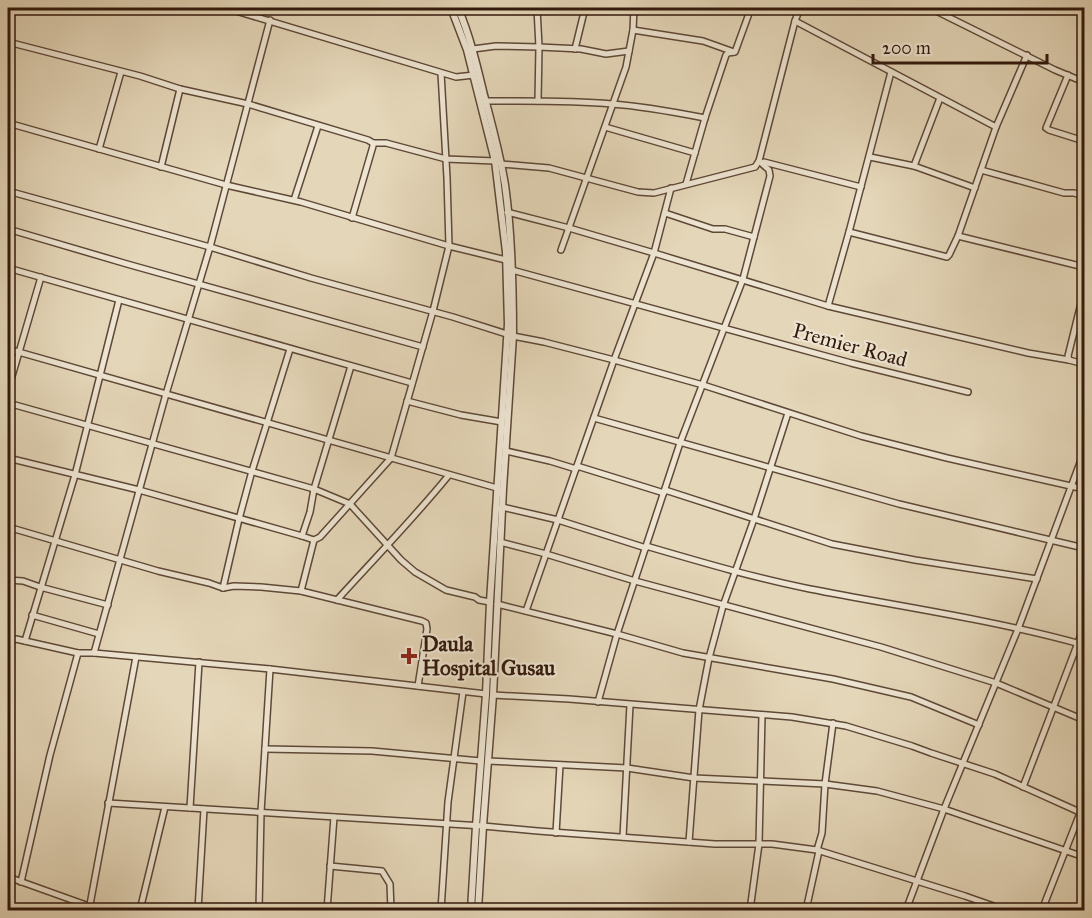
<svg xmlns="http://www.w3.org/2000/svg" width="1092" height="918" font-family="'IM FELL Great Primer',serif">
<rect width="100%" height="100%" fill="#e4d6b8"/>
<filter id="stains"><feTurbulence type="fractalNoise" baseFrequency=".00333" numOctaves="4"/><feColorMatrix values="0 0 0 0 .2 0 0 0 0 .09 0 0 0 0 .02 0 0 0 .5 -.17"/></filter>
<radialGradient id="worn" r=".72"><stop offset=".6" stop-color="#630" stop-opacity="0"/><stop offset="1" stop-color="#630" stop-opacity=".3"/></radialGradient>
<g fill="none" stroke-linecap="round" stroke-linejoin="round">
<defs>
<g id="minor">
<polyline points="226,8 456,77 474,75"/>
<polyline points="537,8 539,47 538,101"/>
<polyline points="930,8 1055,70 1084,82"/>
<polyline points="8,18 12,8"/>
<polyline points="795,21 996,127"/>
<polyline points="633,30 703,41 734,52"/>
<polyline points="8,42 140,76 180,89 248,104 368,140 373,143 373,146 352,218"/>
<polyline points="473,49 496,46 539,47 581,49 606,54 629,51"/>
<polyline points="575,49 585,8"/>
<polyline points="1068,75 1046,128 1049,130 1084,141"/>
<path d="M486 101C528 101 570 100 612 104 643 106 674 112 705 118"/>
<polyline points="8,123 226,185 301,202 449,246 506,260"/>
<polyline points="605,127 695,153"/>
<polyline points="373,143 386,143 446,159 495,161"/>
<polyline points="99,149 121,72"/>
<polyline points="870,157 914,166 975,188"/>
<polyline points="764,162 861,187"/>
<polyline points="501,164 549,168 638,192 654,193 755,167 759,161 795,21 800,8"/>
<polyline points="914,166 940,98"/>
<polyline points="161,167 180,89"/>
<polyline points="981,170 1064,193 1074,193 1084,196"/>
<polyline points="686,184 705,118 726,55 728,53 735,52 751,8"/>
<polyline points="8,191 210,247 311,278 453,317 513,336 544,342 614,360 703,385 861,436 947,458 1084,489"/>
<polyline points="294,200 318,126"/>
<polyline points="507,212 569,228 654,253 828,306 1028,353 1069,360"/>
<polyline points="665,213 713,229 725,229 754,237"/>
<polyline points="8,229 127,264 423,347"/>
<polyline points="849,232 947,257 949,255 958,236 996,127 1027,55"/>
<polyline points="958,236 1084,267"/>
<polyline points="561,250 626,67 633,30 634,8"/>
<polyline points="8,268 412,383"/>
<polyline points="512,270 851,363 968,392"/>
<polyline points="1084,291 1068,356 1069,360 1084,364"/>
<polyline points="828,306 849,232 891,72"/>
<polyline points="8,349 497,488"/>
<polyline points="8,390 41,277"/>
<polyline points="407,401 461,415 502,422"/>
<polyline points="8,403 314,489 350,504 401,560 415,572 446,590 475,597 479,600 490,602"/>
<polyline points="594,418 899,504 1084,548"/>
<polyline points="506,451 550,461 576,469"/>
<polyline points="8,458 139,490 302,536 314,540"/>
<polyline points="577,466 664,493"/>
<polyline points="665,490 832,544 915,560 1037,579"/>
<polyline points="502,507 558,520 646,548"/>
<polyline points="8,527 158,571 209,583 223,588 234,586 261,587 301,591 422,621 426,623 427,629 418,686"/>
<polyline points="302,536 310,512 314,489 351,366"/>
<polyline points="500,542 546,554 635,581 881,647 996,683 1084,720"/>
<path d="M646 546C701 562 755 578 810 589 902 607 995 620 1084 645"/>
<polyline points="8,580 23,581 40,587 108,605"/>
<polyline points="223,588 239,519 252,471 290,349"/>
<polyline points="301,591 314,540 320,537 391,458 433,311 449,246 447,178 441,73"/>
<path d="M337 600C375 558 414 518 449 475"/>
<polyline points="497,604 617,634 683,653 833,679 911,697 979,725"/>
<polyline points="526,611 614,360 654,253 671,188"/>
<polyline points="32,615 99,634"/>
<polyline points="8,640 16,639 78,653 94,653 270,669 486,694"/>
<polyline points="25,641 75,475 119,300"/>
<polyline points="94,653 166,394 210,247 270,20"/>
<polyline points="493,695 569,699 792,717 846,726 912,746 931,753 995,774 1084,814"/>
<polyline points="598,702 617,634 680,443 743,279 770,176 769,170 759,161"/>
<polyline points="265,749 372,751 481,761"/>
<polyline points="488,761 627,768 694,778 825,784 877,791 944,809 1084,857"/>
<polyline points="1023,787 1084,627"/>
<polyline points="108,803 483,826 538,831 715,844 772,844 817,850 965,896 1005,910"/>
<polyline points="190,808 199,662"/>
<polyline points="556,833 560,765"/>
<polyline points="623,837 630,705"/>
<polyline points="689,842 699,710 709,658 723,606 754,519 788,413"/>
<polyline points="817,850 822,833 825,784 833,723"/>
<polyline points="330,866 382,871 390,884 391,910"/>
<polyline points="8,877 100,910"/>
<polyline points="21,882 50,755 78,653"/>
<polyline points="89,910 136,657"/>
<polyline points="140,910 165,807"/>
<polyline points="198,910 204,809"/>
<polyline points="259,910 261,812 270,669"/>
<polyline points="327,910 334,817"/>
<polyline points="441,910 448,802 463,692"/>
<polyline points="750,910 759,844 762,715"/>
<polyline points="806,910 819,851"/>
<polyline points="906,910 944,809 1018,629 1084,452"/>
<polyline points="1042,910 1084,803"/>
</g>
<g id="tertiary">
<polyline points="451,8 467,50 495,161 506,252 508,324 490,602 486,694 476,826 471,910"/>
<path d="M458 8C470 36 477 66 484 95 492 125 500 154 505 185 512 234 513 286 513 336L503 489 493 695 483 826 478 910"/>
</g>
</defs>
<use href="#minor" stroke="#5e4837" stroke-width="8"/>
<use href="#tertiary" stroke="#5e4837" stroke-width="9"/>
<use href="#minor" stroke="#ede4d1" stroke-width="5"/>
<use href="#tertiary" stroke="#ede4d1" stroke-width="6"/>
</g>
<path fill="#8f2418" stroke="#ede4d1" stroke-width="2" d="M406 647h6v6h6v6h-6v6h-6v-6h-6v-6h6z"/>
<g text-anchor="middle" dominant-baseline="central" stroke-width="4.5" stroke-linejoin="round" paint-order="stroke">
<g font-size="21" fill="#31180c" stroke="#ede4d1">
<text transform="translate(850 345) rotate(15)">Premier Road</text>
</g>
<g font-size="21" font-weight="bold" fill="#31180c" stroke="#ede4d1" text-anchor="start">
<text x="422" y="644">Daula<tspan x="422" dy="24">Hospital Gusau</tspan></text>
</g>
</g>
<rect width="1092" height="918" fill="none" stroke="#e4d6b8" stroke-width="30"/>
<rect x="9" y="9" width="1074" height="900" fill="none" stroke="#31180c" stroke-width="3"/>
<rect x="15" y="15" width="1062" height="888" fill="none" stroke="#31180c" stroke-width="1.5"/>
<path d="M873 54v9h174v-9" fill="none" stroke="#31180c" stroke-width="3"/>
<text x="882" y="54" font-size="18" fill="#31180c" stroke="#ede4d1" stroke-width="4.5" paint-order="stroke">200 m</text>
<rect width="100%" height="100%" filter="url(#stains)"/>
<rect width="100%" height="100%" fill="url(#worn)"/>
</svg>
